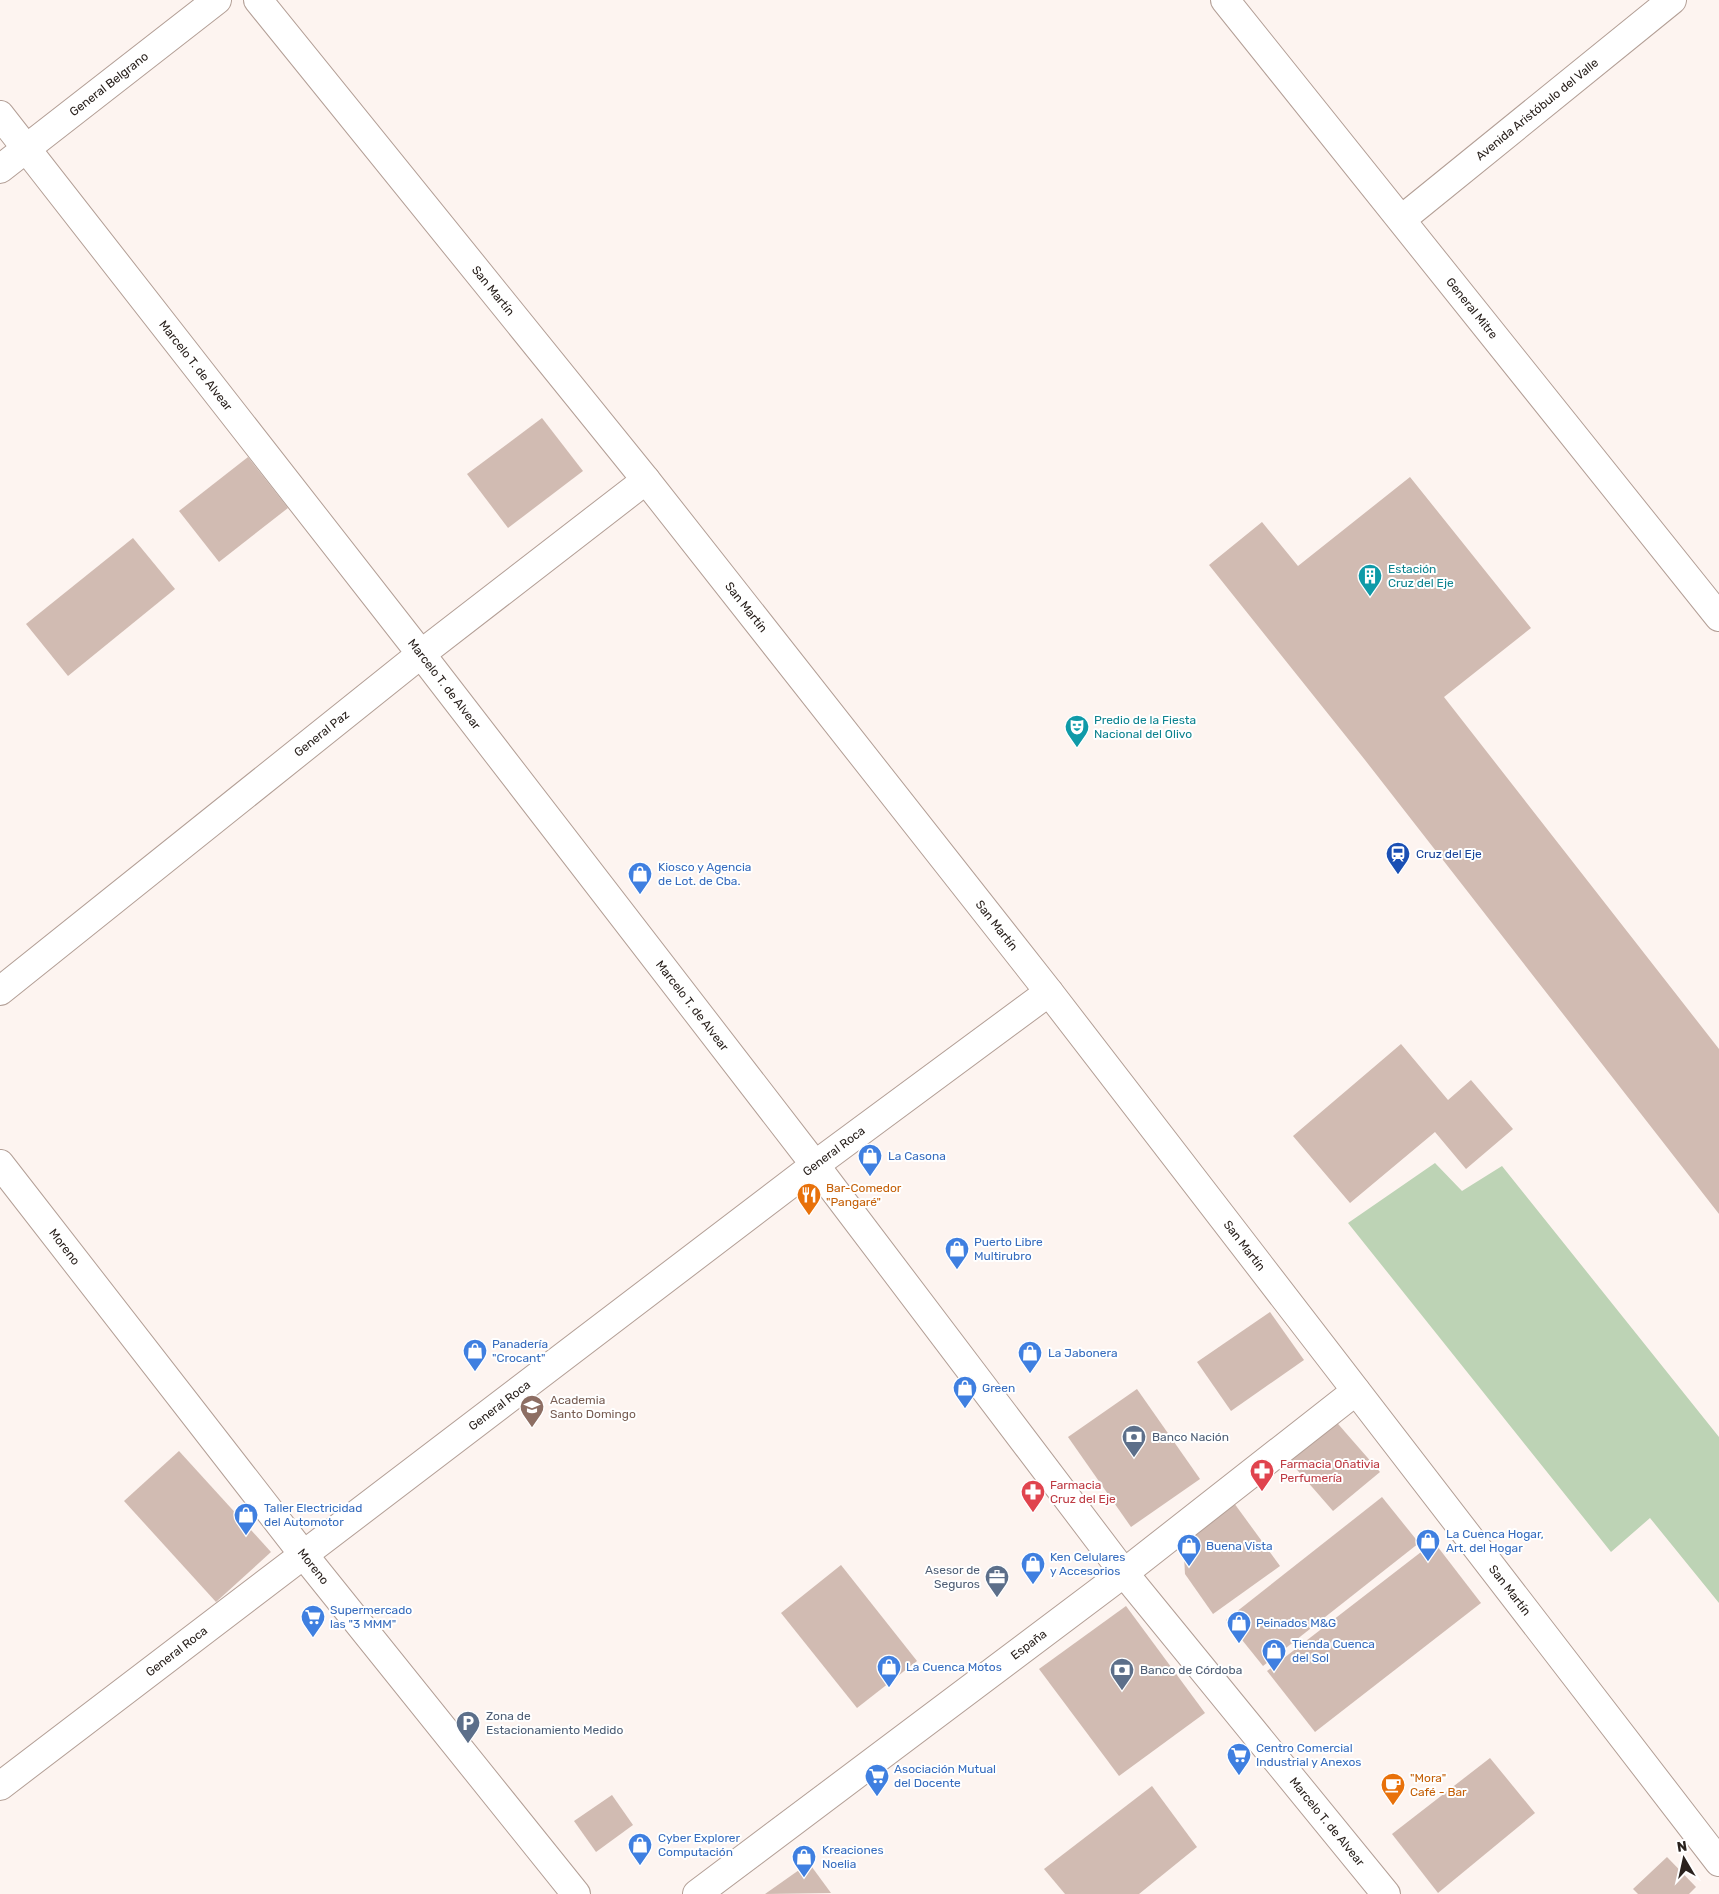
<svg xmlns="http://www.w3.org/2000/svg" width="1719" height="1894" font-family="Rubik,sans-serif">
<rect width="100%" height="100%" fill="#fdf4f0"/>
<polygon fill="#bdd3b5" points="1435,1163 1462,1191 1502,1166 1719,1437 1719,1603 1650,1518 1611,1552 1348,1223"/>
<g fill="#d1bbb2">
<polygon points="542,418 583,471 508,528 467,474"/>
<polygon points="248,457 288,508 219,562 179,511"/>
<polygon points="1410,477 1531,628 1444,697 1719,1049 1719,1214 1365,760 1209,565 1262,522 1298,566"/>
<polygon points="133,538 175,589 68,676 26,624"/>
<polygon points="1401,1044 1448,1100 1471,1080 1513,1129 1466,1169 1435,1132 1350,1203 1293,1136"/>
<polygon points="1270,1312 1304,1360 1231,1411 1197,1362"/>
<polygon points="1137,1389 1200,1479 1131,1527 1068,1437"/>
<polygon points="1332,1417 1380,1472 1333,1511 1285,1456"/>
<polygon points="179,1451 271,1552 216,1602 124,1501"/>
<polygon points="1382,1497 1419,1543 1263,1666 1226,1620"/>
<polygon points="1234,1503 1280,1566 1213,1614 1185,1574 1183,1539"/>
<polygon points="1434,1542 1481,1603 1315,1732 1267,1671"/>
<polygon points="841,1565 917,1661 857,1708 781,1613"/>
<polygon points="1126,1606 1205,1713 1119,1776 1039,1669"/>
<polygon points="1490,1758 1535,1813 1438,1893 1392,1834"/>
<polygon points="1152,1786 1197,1847 1139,1894 1065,1894 1044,1869"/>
<polygon points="612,1795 633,1825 596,1852 574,1821"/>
<polygon points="1667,1857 1696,1887 1689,1894 1638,1894 1633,1889"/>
<polygon points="809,1863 831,1893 765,1894"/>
</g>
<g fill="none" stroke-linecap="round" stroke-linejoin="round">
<defs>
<g id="street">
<path id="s1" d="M258 0 646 480 1049 992 1719 1862"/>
<path id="s2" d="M1225 0 1719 617"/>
<path id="s3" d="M0 169 217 0"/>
<path id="s4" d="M1402 219 1672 0"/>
<path id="s5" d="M0 991 421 654 646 480"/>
<path id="s6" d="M0 1786 815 1165 1049 992"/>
<path id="s7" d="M697 1894 1124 1573 1356 1391"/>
</g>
<g id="secondary">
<path id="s8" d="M0 115 421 654 815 1165 1124 1573 1386 1894"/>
<path id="s9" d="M0 1164 303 1554 576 1894"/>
</g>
</defs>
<use href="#street" stroke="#b39f96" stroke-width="30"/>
<use href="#secondary" stroke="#b39f96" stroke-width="30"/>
<use href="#street" stroke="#fff" stroke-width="28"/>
<use href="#secondary" stroke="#fff" stroke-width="28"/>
</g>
<defs>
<symbol id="building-pin" viewBox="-11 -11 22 30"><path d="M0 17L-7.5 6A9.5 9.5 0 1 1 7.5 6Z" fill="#0f9aa8" stroke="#fff"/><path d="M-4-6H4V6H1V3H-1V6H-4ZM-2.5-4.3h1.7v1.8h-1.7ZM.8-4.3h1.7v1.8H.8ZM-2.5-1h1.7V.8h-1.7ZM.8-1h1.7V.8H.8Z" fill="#fff"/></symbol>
<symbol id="theatre-pin" viewBox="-11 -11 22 30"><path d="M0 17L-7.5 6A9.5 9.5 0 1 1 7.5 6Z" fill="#0f9aa8" stroke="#fff"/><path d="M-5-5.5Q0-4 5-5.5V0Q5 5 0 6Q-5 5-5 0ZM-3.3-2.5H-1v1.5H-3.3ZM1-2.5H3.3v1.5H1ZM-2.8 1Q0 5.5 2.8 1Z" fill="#fff"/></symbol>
<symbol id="station-pin" viewBox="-11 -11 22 30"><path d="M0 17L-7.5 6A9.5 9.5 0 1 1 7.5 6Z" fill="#1a4fb4" stroke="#fff"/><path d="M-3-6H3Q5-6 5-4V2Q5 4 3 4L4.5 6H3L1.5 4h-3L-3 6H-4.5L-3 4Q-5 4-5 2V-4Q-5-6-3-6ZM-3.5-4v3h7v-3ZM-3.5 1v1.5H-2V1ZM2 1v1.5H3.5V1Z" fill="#fff"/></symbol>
<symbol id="shop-pin" viewBox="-11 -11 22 30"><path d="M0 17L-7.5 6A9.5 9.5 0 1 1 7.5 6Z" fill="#3f7fe0" stroke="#fff"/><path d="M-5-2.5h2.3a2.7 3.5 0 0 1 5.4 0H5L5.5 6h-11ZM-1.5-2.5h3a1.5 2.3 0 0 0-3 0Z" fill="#fff"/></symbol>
<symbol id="restaurant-pin" viewBox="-11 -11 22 30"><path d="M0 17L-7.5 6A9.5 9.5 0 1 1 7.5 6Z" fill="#e8710a" stroke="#fff"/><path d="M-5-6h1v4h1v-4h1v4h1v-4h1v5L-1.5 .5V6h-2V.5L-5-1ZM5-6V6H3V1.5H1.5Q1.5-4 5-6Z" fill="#fff"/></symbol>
<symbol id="school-pin" viewBox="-11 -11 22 30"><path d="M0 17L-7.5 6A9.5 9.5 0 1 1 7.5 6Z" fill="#8d6e63" stroke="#fff"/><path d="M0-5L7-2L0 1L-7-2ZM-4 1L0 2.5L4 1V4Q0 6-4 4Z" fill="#fff"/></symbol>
<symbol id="bank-pin" viewBox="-11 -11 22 30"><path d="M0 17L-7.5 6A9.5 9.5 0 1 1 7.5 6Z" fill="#5c6f8a" stroke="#fff"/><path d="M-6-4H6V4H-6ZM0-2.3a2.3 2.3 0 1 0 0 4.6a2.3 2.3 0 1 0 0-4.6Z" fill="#fff"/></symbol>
<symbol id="pharmacy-pin" viewBox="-11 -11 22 30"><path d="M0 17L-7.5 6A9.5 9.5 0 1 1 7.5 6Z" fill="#e0444e" stroke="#fff"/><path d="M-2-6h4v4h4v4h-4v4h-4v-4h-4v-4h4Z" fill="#fff"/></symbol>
<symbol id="office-pin" viewBox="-11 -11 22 30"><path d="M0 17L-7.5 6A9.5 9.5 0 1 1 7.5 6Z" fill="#5c6f8a" stroke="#fff"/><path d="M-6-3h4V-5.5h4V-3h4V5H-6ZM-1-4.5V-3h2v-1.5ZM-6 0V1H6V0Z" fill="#fff"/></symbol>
<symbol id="supermarket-pin" viewBox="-11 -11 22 30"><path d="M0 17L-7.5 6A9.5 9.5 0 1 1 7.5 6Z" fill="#3f7fe0" stroke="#fff"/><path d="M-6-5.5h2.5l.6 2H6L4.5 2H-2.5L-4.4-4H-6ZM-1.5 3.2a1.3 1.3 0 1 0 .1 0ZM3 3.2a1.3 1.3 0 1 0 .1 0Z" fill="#fff"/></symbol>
<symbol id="parking-pin" viewBox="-11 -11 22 30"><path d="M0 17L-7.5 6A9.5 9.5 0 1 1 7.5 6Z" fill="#5c6f8a" stroke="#fff"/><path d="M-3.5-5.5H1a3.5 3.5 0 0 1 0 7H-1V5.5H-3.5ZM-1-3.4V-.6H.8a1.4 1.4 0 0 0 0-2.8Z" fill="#fff"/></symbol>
<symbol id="cafe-pin" viewBox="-11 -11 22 30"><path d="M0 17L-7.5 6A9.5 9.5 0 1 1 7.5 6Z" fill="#e8710a" stroke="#fff"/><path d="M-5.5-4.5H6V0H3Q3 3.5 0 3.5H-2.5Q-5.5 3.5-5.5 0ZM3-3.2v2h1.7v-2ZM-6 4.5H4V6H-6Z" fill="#fff"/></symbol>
</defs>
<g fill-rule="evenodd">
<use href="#building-pin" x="1356" y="562" width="28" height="38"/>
<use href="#theatre-pin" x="1063" y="713" width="28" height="38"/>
<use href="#station-pin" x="1384" y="840" width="28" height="38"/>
<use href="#shop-pin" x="626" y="860" width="28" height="38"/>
<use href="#shop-pin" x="856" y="1142" width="28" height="38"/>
<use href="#restaurant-pin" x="795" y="1181" width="28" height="38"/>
<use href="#shop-pin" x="943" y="1235" width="28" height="38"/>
<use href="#shop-pin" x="461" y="1337" width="28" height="38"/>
<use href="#shop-pin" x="1016" y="1339" width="28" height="38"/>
<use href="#shop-pin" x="951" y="1374" width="28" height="38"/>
<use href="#school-pin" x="518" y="1393" width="28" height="38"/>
<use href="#bank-pin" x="1120" y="1423" width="28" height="38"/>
<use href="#pharmacy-pin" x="1248" y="1457" width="28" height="38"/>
<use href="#pharmacy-pin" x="1019" y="1478" width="28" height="38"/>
<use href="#shop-pin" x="232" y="1501" width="28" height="38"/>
<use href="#shop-pin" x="1414" y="1527" width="28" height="38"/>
<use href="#shop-pin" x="1175" y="1532" width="28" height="38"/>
<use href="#shop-pin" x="1019" y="1550" width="28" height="38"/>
<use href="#office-pin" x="983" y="1563" width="28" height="38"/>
<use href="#supermarket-pin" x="299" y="1603" width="28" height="38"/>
<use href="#shop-pin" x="1225" y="1609" width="28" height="38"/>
<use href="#shop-pin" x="1260" y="1637" width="28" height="38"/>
<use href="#shop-pin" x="875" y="1653" width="28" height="38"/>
<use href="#bank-pin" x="1108" y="1656" width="28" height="38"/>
<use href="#parking-pin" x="454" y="1709" width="28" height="38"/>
<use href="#supermarket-pin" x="1225" y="1741" width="28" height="38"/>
<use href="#supermarket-pin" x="863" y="1762" width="28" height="38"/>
<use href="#cafe-pin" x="1379" y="1771" width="28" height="38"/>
<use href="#shop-pin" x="626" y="1831" width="28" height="38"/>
<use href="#shop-pin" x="790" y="1843" width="28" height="38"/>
</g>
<g text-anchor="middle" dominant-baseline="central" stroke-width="4" stroke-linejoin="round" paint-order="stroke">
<g font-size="12" fill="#2a221e" stroke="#fff">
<text stroke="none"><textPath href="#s3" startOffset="138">General Belgrano</textPath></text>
<text stroke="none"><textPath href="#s4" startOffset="174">Avenida Aristóbulo del Valle</textPath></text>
<text stroke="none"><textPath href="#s1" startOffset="374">San Martín</textPath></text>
<text stroke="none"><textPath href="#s2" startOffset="395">General Mitre</textPath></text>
<text stroke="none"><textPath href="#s8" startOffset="318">Marcelo T. de Alvear</textPath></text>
<text stroke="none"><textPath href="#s1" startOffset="779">San Martín</textPath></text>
<text stroke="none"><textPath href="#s8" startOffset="722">Marcelo T. de Alvear</textPath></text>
<text stroke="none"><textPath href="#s5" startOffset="412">General Paz</textPath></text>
<text stroke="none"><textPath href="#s1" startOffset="1184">San Martín</textPath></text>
<text stroke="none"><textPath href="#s8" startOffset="1128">Marcelo T. de Alvear</textPath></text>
<text stroke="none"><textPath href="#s6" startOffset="1048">General Roca</textPath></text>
<text stroke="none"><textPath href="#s1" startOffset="1589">San Martín</textPath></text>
<text stroke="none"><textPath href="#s9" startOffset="105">Moreno</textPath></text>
<text stroke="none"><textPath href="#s6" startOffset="628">General Roca</textPath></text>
<text stroke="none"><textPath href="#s9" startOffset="510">Moreno</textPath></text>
<text stroke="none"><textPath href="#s1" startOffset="2024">San Martín</textPath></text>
<text stroke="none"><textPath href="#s7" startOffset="415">España</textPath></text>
<text stroke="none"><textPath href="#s6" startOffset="222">General Roca</textPath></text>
<text stroke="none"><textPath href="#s8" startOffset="2162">Marcelo T. de Alvear</textPath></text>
</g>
<g font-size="12" fill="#0d838f" stroke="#fff" text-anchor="start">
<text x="1388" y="569">Estación<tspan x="1388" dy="14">Cruz del Eje</tspan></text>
<text x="1094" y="720">Predio de la Fiesta<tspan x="1094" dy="14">Nacional del Olivo</tspan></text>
</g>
<g font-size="12" fill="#164399" stroke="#fff" text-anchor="start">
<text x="1416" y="854">Cruz del Eje</text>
</g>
<g font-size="12" fill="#366cbe" stroke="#fff" text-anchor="start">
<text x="658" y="867">Kiosco y Agencia<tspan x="658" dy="14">de Lot. de Cba.</tspan></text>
<text x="888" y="1156">La Casona</text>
<text x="974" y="1242">Puerto Libre<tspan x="974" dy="14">Multirubro</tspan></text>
<text x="492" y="1344">Panadería<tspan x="492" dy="14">"Crocant"</tspan></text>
<text x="1048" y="1353">La Jabonera</text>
<text x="982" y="1388">Green</text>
<text x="264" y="1508">Taller Electricidad<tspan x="264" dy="14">del Automotor</tspan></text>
<text x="1446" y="1534">La Cuenca Hogar,<tspan x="1446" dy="14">Art. del Hogar</tspan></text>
<text x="1206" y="1546">Buena Vista</text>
<text x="1050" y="1557">Ken Celulares<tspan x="1050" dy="14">y Accesorios</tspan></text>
<text x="330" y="1610">Supermercado<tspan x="330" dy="14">las "3 MMM"</tspan></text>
<text x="1256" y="1623">Peinados M&amp;G</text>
<text x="1292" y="1644">Tienda Cuenca<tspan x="1292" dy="14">del Sol</tspan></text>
<text x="906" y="1667">La Cuenca Motos</text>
<text x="1256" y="1748">Centro Comercial<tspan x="1256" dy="14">Industrial y Anexos</tspan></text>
<text x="894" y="1769">Asociación Mutual<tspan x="894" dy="14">del Docente</tspan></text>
<text x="658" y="1838">Cyber Explorer<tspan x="658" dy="14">Computación</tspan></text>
<text x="822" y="1850">Kreaciones<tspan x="822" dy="14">Noelia</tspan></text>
</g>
<g font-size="12" fill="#c56008" stroke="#fff" text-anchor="start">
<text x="826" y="1188">Bar-Comedor<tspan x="826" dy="14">"Pangaré"</tspan></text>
<text x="1410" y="1778">"Mora"<tspan x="1410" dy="14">Café - Bar</tspan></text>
</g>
<g font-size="12" fill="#785e54" stroke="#fff" text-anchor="start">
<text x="550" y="1400">Academia<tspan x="550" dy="14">Santo Domingo</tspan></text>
</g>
<g font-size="12" fill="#4e5e75" stroke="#fff" text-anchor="start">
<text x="1152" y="1437">Banco Nación</text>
<text x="980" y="1570" text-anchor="end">Asesor de<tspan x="980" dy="14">Seguros</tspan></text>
<text x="1140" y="1670">Banco de Córdoba</text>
<text x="486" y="1716">Zona de<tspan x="486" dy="14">Estacionamiento Medido</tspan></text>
</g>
<g font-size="12" fill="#be3a42" stroke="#fff" text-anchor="start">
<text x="1280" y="1464">Farmacia Oñativia<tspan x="1280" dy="14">Perfumería</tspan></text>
<text x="1050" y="1485">Farmacia<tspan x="1050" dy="14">Cruz del Eje</tspan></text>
</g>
</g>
<g transform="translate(1684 1859) rotate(351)" stroke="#ffffff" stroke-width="4" paint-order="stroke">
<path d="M0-4L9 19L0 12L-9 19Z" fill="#2a221e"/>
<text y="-8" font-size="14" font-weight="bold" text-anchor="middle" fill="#2a221e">N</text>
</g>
</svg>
